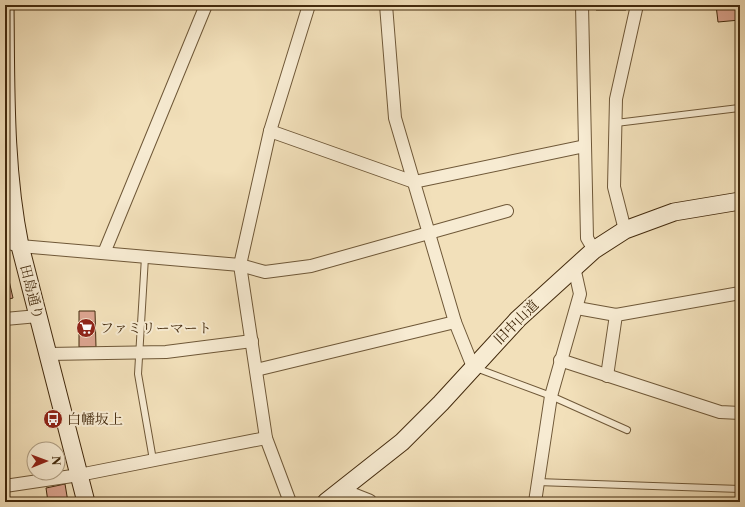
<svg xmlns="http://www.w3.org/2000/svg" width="745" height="507" font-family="'Libre Caslon Text','Noto Serif JP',serif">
<rect width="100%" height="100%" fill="#f2e0ba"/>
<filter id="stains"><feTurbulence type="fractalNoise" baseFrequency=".005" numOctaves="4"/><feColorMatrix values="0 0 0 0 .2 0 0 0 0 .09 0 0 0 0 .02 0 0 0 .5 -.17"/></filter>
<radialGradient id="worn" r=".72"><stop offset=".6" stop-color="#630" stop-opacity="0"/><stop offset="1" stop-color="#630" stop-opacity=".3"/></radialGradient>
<g fill="#dba48f" stroke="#432a0d">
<polygon points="596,5 625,5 626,10 596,10"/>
<polygon points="716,5 740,5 740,20 718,22"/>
<polygon points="5,263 13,298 5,300"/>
<polygon points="79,311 95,311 96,347 79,347"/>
<polygon points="65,484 68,502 48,502 46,488"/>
</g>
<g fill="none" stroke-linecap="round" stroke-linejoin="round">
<defs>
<g id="service">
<polyline points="616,123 739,108 740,112"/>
<polyline points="145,257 138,374 153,460"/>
<polyline points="476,368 551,396 627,430"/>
<polyline points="537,482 740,489"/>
</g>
<g id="minor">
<polyline points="386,5 395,118 455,322 473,367"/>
<polyline points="582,5 587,238 594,250"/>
<polyline points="270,131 414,182 585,146"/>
<polyline points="625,230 614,187 616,99 637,5"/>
<polyline points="5,242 20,246 240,265 265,272 311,266 507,211"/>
<polyline points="104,253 206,5"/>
<polyline points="577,308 616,315"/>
<polyline points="5,319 38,316"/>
<polyline points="48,354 166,352 252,341"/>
<polyline points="560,360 720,412 740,413"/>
<polyline points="256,370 455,322"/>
<polyline points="607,376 616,315 740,293"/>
<polyline points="5,486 79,475 266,438"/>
<polyline points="290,502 266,438 240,265 270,131 309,5"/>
<polyline points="535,502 551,396 580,294 574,267"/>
</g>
<polyline id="tertiary" points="341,491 369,502"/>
<g id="secondary">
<path d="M5 5C6 85 4 167 20 246L86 502"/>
<polyline points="326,502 402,442 441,403 518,319 594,250 625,230 674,212 740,201"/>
</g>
</defs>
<use href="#service" stroke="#6f5838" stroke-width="8"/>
<use href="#minor" stroke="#6f5838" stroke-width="14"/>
<use href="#tertiary" stroke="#6f5838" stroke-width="17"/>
<use href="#secondary" stroke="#432a0d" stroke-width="19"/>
<use href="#service" stroke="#f7ebd2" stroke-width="6"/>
<use href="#minor" stroke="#f7ebd2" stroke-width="12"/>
<use href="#tertiary" stroke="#f7ebd2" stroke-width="15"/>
<use href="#secondary" stroke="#f7ebd2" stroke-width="17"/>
</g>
<defs>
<symbol id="supermarket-disc" viewBox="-11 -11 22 22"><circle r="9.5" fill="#8f2418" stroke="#f7ebd2"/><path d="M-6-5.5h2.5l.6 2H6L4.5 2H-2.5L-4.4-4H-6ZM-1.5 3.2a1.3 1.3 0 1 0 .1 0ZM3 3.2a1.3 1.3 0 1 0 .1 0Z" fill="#fff"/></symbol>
<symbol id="bus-disc" viewBox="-11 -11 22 22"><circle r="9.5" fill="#8f2418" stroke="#f7ebd2"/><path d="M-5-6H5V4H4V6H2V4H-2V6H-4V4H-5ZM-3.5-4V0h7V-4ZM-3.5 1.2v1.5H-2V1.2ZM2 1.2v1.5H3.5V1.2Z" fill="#fff"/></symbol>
</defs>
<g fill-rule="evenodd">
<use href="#supermarket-disc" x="75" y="317" width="22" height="22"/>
<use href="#bus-disc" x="42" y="408" width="22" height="22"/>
</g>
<g text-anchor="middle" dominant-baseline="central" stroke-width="4" stroke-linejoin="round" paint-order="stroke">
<g font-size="14" fill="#432a0d" stroke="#f7ebd2">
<text transform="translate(32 292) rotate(76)">田島通り</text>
<text transform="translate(516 322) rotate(-45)">旧中山道</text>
</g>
<g font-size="14" fill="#432a0d" stroke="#f7ebd2" text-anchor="start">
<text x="100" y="328">ファミリーマート</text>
<text x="67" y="419">白幡坂上</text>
</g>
</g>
<rect width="745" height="507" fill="none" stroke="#f2e0ba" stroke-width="20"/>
<rect x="6" y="6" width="733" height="495" fill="none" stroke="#432a0d" stroke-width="2"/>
<rect x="10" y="10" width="725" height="487" fill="none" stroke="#432a0d"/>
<g transform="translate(46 461) rotate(89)"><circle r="19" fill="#f7ebd2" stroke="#af9e83"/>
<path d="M0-3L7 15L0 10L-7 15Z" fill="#8f2418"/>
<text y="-6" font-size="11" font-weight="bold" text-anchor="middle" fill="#432a0d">N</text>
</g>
<rect width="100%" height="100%" filter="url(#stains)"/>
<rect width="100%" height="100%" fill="url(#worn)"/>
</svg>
